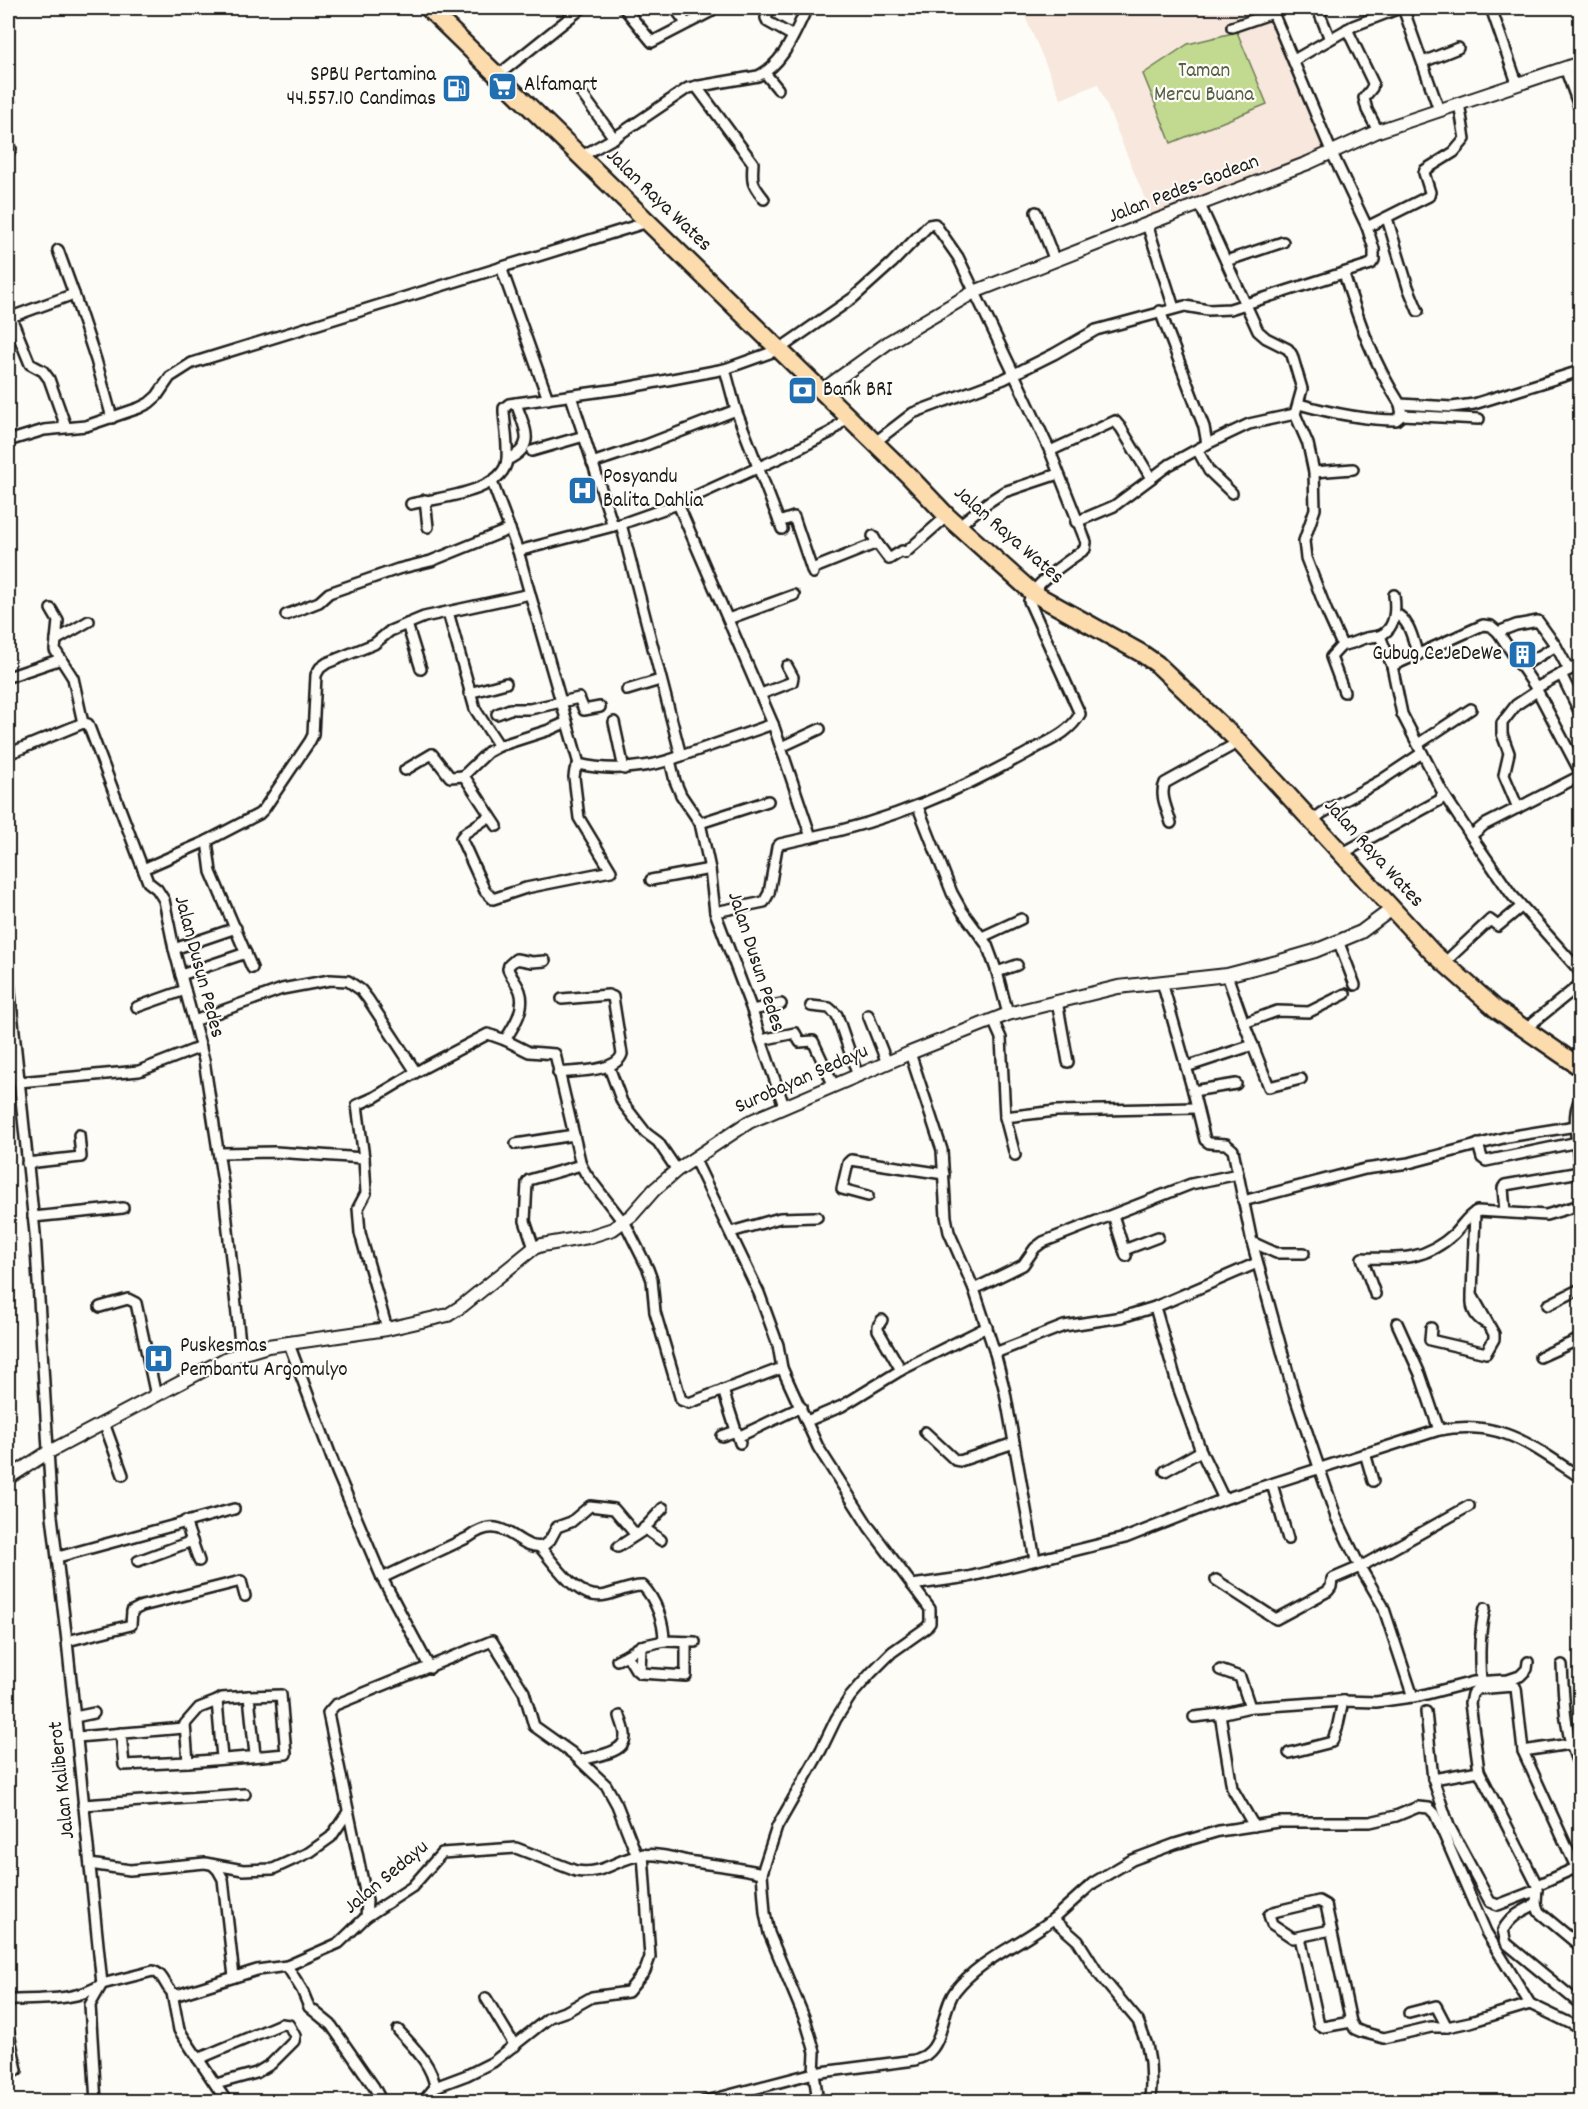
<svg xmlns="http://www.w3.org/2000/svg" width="1588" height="2109" font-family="Dekko,sans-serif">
<rect width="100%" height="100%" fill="#fdfcf7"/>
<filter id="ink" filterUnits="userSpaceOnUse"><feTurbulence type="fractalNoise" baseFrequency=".0167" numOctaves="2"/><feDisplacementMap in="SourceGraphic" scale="12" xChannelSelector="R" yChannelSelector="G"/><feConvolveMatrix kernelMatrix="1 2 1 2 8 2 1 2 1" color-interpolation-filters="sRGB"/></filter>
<g filter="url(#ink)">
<polygon fill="#f7e7dc" points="1057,8 1270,8 1332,145 1155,223 1098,84 1061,99 1024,14"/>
<polygon fill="#c1da90" stroke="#6e7b56" stroke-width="1.5" points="1237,32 1267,104 1171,143 1143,74 1188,44"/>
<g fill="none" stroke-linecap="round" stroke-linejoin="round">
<defs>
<g id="street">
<polyline points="624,8 652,42 710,12 713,8"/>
<polyline points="675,8 686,23"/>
<polyline points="770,8 766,18 768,22 793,36"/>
<polyline points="1403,8 1439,110"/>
<polyline points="1491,8 1517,83"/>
<polyline points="1319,12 1330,39"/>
<polyline points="1232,27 1273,13"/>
<polyline points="1347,29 1373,83 1372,88 1364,98 1367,110 1378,131"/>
<polyline points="1294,60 1353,26 1400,8"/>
<polyline points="1423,62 1458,48"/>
<polyline points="1565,68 1580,109"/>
<polyline points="765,73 778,89"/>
<polyline points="497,76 582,8"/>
<path d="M696 86 753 163C752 182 751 183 764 199"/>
<polyline points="582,94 614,138"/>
<polyline points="8,96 10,104 8,109"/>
<polyline points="8,141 11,149 8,153"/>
<path d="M580 157 614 138 688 88 758 76C784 64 795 32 807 8"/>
<path d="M1200 205 1258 331 1266 338 1288 349 1292 355 1302 389 1295 414 1308 444 1314 472 1315 509 1304 541 1306 558 1327 612 1342 645C1351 645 1358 640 1366 638 1370 637 1377 637 1381 635 1396 628 1396 610 1394 595"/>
<polyline points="1036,212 1055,261"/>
<polyline points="1387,218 1408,287 1418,311"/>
<polyline points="1147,224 1174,308"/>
<polyline points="1367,227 1429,196 1430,192 1424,173 1425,170 1454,152 1465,139 1459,103"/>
<polyline points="58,250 74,294"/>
<polyline points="1226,261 1283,242"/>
<polyline points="501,267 548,399"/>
<path d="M1344 274C1360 324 1372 360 1400 404L1452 407 1474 404 1580 371"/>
<polyline points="8,310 30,364 43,371 49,379 66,427"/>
<polyline points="1160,311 1204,427 1207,444"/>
<polyline points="11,317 74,294 96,360 112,418"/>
<polyline points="725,369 736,410 782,529"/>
<polyline points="571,396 613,526"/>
<path d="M1299 404C1331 413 1362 420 1396 420L1402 415 1400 404"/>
<polyline points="1402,415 1479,419"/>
<polyline points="8,441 44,430 86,426 139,408 149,403 157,396 170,377 192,363 648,222"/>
<polyline points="874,443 913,413 1004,379 1054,354 1096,330 1185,306 1208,310 1230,309 1371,264 1374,260 1374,249 1367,227 1332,153 1271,8"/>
<polyline points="532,451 584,436"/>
<polyline points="1050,451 1115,421 1121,428 1151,478"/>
<polyline points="1198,451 1209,471 1232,493"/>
<path d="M507 460C538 446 524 428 516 403"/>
<polyline points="592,463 646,445 736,410"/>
<polyline points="1314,472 1353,469"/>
<polyline points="492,482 518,551"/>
<polyline points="425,500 428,527"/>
<path d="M411 504C437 498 505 492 507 459 508 443 505 427 504 412V408L509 404 625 388 725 369 778 350 853 298 892 263 929 225 935 224 958 257 1014 374 1050 451 1086 542 1085 549C1070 560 1033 583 1029 601L1080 714C1069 734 1047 741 1029 752 959 791 890 821 811 837L773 724 678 504"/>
<polyline points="779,522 794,517 813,573"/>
<polyline points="1076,522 1114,506 1169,465 1207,444 1249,424 1295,414"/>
<polyline points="958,526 987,503 1004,492 1058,474"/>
<polyline points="877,543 889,559 902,551 905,553 947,516"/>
<polyline points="812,569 877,543 873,536"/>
<path d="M530 594 579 764C611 772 651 768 681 756L621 524"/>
<polyline points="51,609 58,621 55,650 73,678 83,723"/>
<polyline points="448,612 475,709 499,746 549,730 567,722"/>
<path d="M1395 614C1410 619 1413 641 1418 655"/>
<polyline points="286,615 319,602 329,593 398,569 431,561 510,529"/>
<polyline points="728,619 794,595"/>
<polyline points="407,624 421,669"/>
<polyline points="1498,632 1536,688 1580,772"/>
<polyline points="56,640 89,621"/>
<polyline points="1342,645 1331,657 1344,692"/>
<polyline points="1556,646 1569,670"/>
<polyline points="1392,666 1483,625 1491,626 1498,632 1516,625 1538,621 1556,646 1521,667"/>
<polyline points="1561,674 1580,713"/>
<polyline points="8,677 61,659"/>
<polyline points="1536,688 1580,664"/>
<polyline points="627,690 660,680"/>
<polyline points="469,693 506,683"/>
<polyline points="761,694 792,682 793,677 787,666"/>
<polyline points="497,714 510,709 530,709 579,698 584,710 600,707"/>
<polyline points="614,722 624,769"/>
<polyline points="1418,744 1471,709"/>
<polyline points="781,747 820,729"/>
<polyline points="8,754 83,723 88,724 143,869"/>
<polyline points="681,756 773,724"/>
<polyline points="670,760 675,781 681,795 700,823 710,869 715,912 752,1010 761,1040 784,1106"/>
<polyline points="405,770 432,754 450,777 464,776 497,826"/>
<polyline points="463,776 488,752 499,746"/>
<polyline points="1580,776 1484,825 1471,836 1511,894 1578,969 1580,974"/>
<polyline points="1443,793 1471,836"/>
<polyline points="918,807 952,893 962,911 987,945 997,972 1008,1014"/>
<polyline points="1518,808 1504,775 1509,753 1502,734 1502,723 1516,705 1537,691"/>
<polyline points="490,816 465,833 461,838 485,891 493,899 526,888 611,871 579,818 574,777 575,770 579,764"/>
<polyline points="1312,821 1322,813 1380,781 1422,753"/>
<polyline points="700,823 768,801"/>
<path d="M1171 823C1168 811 1159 795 1165 783L1239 742"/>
<polyline points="207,841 211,872 252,968"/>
<polyline points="1341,854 1440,800 1443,793 1402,714 1392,666 1380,636"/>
<polyline points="651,880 710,869"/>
<polyline points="715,912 764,902 769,893 777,847 780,844 811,837"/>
<polyline points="982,937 1021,919"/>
<polyline points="1339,943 1355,985"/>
<polyline points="174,949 236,928"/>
<polyline points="1444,963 1490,920 1498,926 1521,907"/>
<polyline points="997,972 1017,965"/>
<polyline points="8,974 35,1233 52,1516 67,1641 102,1984 90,2005 96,2102"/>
<polyline points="181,975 246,953"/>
<polyline points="1227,975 1244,1023 1277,1011 1309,1012 1345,994"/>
<polyline points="1162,982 1193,1091 1205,1140 1209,1143 1226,1144 1233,1150 1252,1242 1293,1391 1336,1517 1360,1567 1469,1506"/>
<polyline points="1057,1001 1068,1062"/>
<polyline points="811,1006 829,1008 837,1015 858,1076"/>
<polyline points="137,1007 185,990"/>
<polyline points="752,1010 781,1004"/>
<polyline points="868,1015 887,1063"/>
<polyline points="993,1020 1001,1038 1005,1117 1015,1155"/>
<polyline points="194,1021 282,989 330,980 348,981 361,990 368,999 416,1072"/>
<polyline points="1244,1023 1269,1087 1301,1079"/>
<polyline points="1525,1029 1578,986 1580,981"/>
<path d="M505 1040C514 1026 526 1008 520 991 517 983 511 977 508 969L509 965 516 959 532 962 545 961"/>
<polyline points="761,1040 795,1033 800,1042 813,1041 834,1086"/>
<polyline points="910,1053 942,1150 946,1217 949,1232 974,1289 995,1353 1005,1392 1035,1560"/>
<polyline points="609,1067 622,1102 646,1133 658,1142 677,1170"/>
<polyline points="1186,1067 1253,1045"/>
<path d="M558 1073C574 1071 617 1072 622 1054L613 997 608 995 562 999"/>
<polyline points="19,1082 139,1071 201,1047"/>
<polyline points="1193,1091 1236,1084"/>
<path d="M1580 1100C1570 1115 1579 1152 1580 1170"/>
<polyline points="1005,1117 1056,1111 1196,1108"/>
<polyline points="516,1144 574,1135"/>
<polyline points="1478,1144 1482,1158 1486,1161 1578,1142"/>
<polyline points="219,1153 275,1152 364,1158 366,1193 358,1208 360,1233 387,1329"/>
<polyline points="364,1158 357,1105 375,1097 425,1067 488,1034 505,1040 529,1052 555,1054 581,1165 586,1174 627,1227 648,1269 652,1280 655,1312 681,1400 689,1403 782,1368"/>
<polyline points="694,1158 759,1293 778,1345 782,1368 818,1447 869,1527 930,1609 930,1623 926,1628 892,1652 871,1673 850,1697 836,1719 821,1750 777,1827 762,1873 765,1913 769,1933 806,2022 815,2052 814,2073 818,2102"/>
<polyline points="27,1163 81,1157 79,1135"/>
<polyline points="868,1196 842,1189 848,1163 851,1160 944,1174"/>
<polyline points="1243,1201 1365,1169 1409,1163 1507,1137 1576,1126"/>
<polyline points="1505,1212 1503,1188 1505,1185 1580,1172"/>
<polyline points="1113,1215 1126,1256"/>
<polyline points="33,1217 123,1208"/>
<polyline points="731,1232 780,1218 817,1217"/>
<polyline points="1252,1242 1276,1253 1304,1253"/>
<polyline points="534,1248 525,1221 527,1183 529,1180 581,1165"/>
<polyline points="1124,1250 1158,1237"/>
<polyline points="974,1289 1023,1265 1035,1248 1043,1242 1191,1184 1238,1174"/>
<path d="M1375 1294 1362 1258C1399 1259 1425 1261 1454 1234 1462 1226 1467 1216 1477 1211L1546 1215 1580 1205"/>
<path d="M1472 1297C1471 1310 1476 1319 1488 1324"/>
<polyline points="1548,1305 1580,1289"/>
<polyline points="100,1307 128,1299 136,1303 156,1396"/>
<polyline points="1155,1307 1178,1387 1201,1451 1224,1499"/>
<polyline points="882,1320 878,1326 878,1330 901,1370"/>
<polyline points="1397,1323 1420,1374 1439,1430"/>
<polyline points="1431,1328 1430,1340 1486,1353 1494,1339 1494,1334 1472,1295 1475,1212"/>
<polyline points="289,1344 337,1472 382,1578 430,1668"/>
<polyline points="241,1352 223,1183 204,1060 174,949 164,900 157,889 148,882 143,869 207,841 259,814 264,809 310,741 313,735 316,675 320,668 327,663 374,644 390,631 424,617 530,594 518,551 621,524 678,504 786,455 831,432 847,417"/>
<polyline points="995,1353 1064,1326 1122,1317 1155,1307 1257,1263"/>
<polyline points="1540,1357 1580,1339"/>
<polyline points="723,1390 740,1443"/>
<polyline points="807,1421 842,1406 901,1370 987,1327"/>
<polyline points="104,1423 123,1475"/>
<polyline points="925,1432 955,1460 960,1461 1014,1443"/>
<polyline points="742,1435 801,1407"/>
<polyline points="722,1436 736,1431"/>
<polyline points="1365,1453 1373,1481"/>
<polyline points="1165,1471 1201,1451"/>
<polyline points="1272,1484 1288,1539"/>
<polyline points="185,1521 199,1561"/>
<polyline points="644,1528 661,1540"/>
<path d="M540 1547C556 1565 578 1602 606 1595 618 1592 632 1585 643 1586 656 1600 664 1622 664 1641L695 1642"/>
<polyline points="618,1547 641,1532 663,1508"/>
<polyline points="58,1557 234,1509"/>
<polyline points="138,1561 192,1541"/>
<path d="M382 1578 469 1537C505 1510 516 1551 543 1546L550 1540 557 1527 571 1522 590 1506 614 1509 636 1535"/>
<polyline points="1216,1580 1276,1619 1328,1591 1331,1587 1332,1579 1360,1567 1383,1606 1413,1697"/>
<path d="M912 1585 968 1577 1125 1538 1224 1499 1439 1430C1502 1419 1530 1445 1580 1477"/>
<polyline points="67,1641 131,1625 132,1611 142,1606 241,1581 245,1596"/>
<polyline points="627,1655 641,1646 664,1641"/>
<polyline points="617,1660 627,1655 636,1670 640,1673 686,1676 686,1642"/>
<path d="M1562 1665C1564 1699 1564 1735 1580 1767"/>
<polyline points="1220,1670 1240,1677 1250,1707 1256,1707 1343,1701 1376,1702 1419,1696 1473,1682 1508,1680 1520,1676 1527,1669 1528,1662"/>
<polyline points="640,1673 641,1646"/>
<path d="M1481 1681C1479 1656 1479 1633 1485 1608"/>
<polyline points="217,1701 222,1698 249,1696"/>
<polyline points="1426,1712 1433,1779"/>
<polyline points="1220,1714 1232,1788 1254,1826"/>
<polyline points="75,1717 94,1713"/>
<polyline points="1194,1717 1220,1714 1250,1707"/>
<polyline points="121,1733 124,1765 188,1762 185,1724 199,1708 217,1701 222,1758"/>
<polyline points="77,1737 184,1728"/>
<polyline points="1523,1751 1570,1744"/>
<polyline points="1289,1753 1332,1742 1337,1729 1343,1701"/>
<path d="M581 1760C594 1756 626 1754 625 1735 625 1729 621 1721 620 1716"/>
<polyline points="188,1762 286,1754 281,1695 249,1696 255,1755"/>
<polyline points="1479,1771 1433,1779 1449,1826 1490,1902 1498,1905 1537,1890"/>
<polyline points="83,1805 245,1794"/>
<polyline points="90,1864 130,1870 205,1863 243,1870 273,1869 310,1852 331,1837 348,1812"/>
<polyline points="213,1865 218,1870 223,1879 234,1977"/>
<polyline points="1580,1866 1537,1885 1536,1904 1539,1912 1580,1946"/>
<polyline points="1537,1885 1479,1771 1470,1703 1472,1694 1477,1689 1513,1686 1516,1688 1523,1751 1580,1876"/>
<path d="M1536 1904C1522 1911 1511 1916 1503 1930L1506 1943 1580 2004"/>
<polyline points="366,1917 367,1901 328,1713 335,1705 492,1641 524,1692 534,1726 572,1753 606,1785 617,1805 637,1856"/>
<polyline points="1331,1930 1293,1938 1272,1924 1269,1915 1273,1912 1319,1901 1326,1905 1351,2022 1355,2029 1362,2032 1384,2038 1431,2027 1447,2027 1470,2022 1530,2004"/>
<polyline points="1300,1937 1319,2025 1323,2027 1351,2022"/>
<polyline points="287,1966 302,1990 309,2007 331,2025 374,2087 382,2102"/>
<polyline points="172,1993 179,2030 227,2102"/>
<polyline points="486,1998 515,2046"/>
<path d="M8 2004 12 2000C41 1999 78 2001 102 1984L153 1971C166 1975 164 1990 177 1995L257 1970 287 1966 339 1943 366 1917 412 1887 442 1853 516 1848 576 1871C603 1876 617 1858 642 1855 657 1853 674 1858 688 1861 713 1865 737 1867 762 1873"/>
<polyline points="1409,2013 1436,2006 1447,2027"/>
<path d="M398 2030C413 2047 432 2064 435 2087"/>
<polyline points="198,2059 281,2024 289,2025 295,2036 294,2041 271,2064 256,2073 216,2084"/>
<polyline points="8,2074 17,2070 8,2029"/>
<polyline points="426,2098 435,2087 467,2075 493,2062 550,2017 567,2011 592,1997 628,1992 645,1971 650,1957 643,1854"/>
<path d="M703 2102 814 2073 915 2060C919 2058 924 2057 927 2054 944 2042 942 2008 955 1991 981 1958 1020 1945 1053 1919"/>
<polyline points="1150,2102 1151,2084 1150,2062 1147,2045 1138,2021 1098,1973 1078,1941 1053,1919 1093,1883 1132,1860 1175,1844 1219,1831 1278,1822 1370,1822 1396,1816 1418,1807 1429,1808 1435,1814 1486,1932 1530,2004 1580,2028"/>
</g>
<g id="secondary">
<polyline points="821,391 889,342 974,292 1155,221 1308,163 1378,131 1580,63"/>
<polyline points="8,1478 47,1453 227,1358 268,1346 387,1329 448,1315 462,1306 534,1248 542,1245 588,1237 613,1229 632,1215 654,1190 677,1170 749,1122 910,1053 1008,1014 1118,987 1227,975 1277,962 1315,951 1361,932 1392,909"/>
</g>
<polyline id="highway" points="428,8 909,476 947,516 1033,593 1141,653 1157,664 1239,742 1433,953 1496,1009 1580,1067"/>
</defs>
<use href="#street" stroke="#1c1c1c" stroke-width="14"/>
<use href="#secondary" stroke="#1c1c1c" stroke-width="16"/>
<use href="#highway" stroke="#1c1c1c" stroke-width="21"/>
<use href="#street" stroke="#fdfcf7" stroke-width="9"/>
<use href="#secondary" stroke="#fdfcf7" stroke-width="12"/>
<use href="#highway" stroke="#fcdcac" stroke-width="16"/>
</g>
</g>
<defs>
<symbol id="supermarket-square" viewBox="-11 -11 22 22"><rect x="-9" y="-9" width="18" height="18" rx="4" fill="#1f6fb2" stroke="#fdfcf7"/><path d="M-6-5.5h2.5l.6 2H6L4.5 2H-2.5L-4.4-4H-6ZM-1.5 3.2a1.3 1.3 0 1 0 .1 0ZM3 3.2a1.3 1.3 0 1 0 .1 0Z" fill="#fff"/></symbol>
<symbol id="fuel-square" viewBox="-11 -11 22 22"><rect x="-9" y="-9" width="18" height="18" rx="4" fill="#1f6fb2" stroke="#fdfcf7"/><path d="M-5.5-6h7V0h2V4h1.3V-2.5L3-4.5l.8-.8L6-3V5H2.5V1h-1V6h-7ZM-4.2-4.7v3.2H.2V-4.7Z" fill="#fff"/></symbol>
<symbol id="bank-square" viewBox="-11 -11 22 22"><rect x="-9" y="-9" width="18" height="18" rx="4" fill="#1f6fb2" stroke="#fdfcf7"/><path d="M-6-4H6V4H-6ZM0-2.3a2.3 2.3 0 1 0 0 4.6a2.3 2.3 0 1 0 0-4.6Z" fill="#fff"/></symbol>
<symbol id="hospital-square" viewBox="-11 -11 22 22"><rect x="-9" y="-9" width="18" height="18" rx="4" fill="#1f6fb2" stroke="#fdfcf7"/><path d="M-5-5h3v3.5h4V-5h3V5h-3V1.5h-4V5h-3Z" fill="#fff"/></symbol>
<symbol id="building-square" viewBox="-11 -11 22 22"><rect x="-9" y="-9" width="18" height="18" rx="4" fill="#1f6fb2" stroke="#fdfcf7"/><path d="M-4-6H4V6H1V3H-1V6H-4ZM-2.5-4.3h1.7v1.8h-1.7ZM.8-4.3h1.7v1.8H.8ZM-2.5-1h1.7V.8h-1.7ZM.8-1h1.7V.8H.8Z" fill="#fff"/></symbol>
</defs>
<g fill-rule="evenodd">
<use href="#supermarket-square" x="486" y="70" width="33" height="33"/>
<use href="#fuel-square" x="440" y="72" width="33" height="33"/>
<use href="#bank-square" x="786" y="374" width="33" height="33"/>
<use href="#hospital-square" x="566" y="474" width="33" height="33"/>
<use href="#building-square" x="1506" y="638" width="33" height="33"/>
<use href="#hospital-square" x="142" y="1342" width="33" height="33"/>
</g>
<g text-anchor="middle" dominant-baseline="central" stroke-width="4.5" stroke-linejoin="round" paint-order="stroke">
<g font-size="21" fill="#565e45" stroke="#fdfcf7">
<text x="1204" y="72">Taman<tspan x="1204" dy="24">Mercu Buana</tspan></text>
</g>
<g font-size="21" fill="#1c1c1c" stroke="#fdfcf7" text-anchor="start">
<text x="436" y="76" text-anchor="end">SPBU Pertamina<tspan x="436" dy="24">44.557.10 Candimas</tspan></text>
<text x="524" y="86">Alfamart</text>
<text x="823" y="391">Bank BRI</text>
<text x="603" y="478">Posyandu<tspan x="603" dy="24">Balita Dahlia</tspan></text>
<text x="1502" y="655" text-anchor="end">Gubug CeJeDeWe</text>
<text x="180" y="1347">Puskesmas<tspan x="180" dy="24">Pembantu Argomulyo</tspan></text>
</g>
<g font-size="21" fill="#1c1c1c" stroke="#fdfcf7">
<text transform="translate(1184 190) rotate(-21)">Jalan Pedes-Godean</text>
<text transform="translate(658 201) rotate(44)">Jalan Raya Wates</text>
<text transform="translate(1008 536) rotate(41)">Jalan Raya Wates</text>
<text transform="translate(1373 854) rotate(48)">Jalan Raya Wates</text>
<text transform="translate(755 962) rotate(72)">Jalan Dusun Pedes</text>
<text transform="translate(198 967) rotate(75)">Jalan Dusun Pedes</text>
<text transform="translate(802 1080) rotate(-24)">Surobayan Sedayu</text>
<text transform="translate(63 1780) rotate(-96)">Jalan Kaliberot</text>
<text transform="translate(387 1878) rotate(-40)">Jalan Sedayu</text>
</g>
</g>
<rect width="1588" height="2109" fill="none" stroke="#fdfcf7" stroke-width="30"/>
<rect x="15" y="15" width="1558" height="2079" fill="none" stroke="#1c1c1c" stroke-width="2" filter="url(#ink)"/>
</svg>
